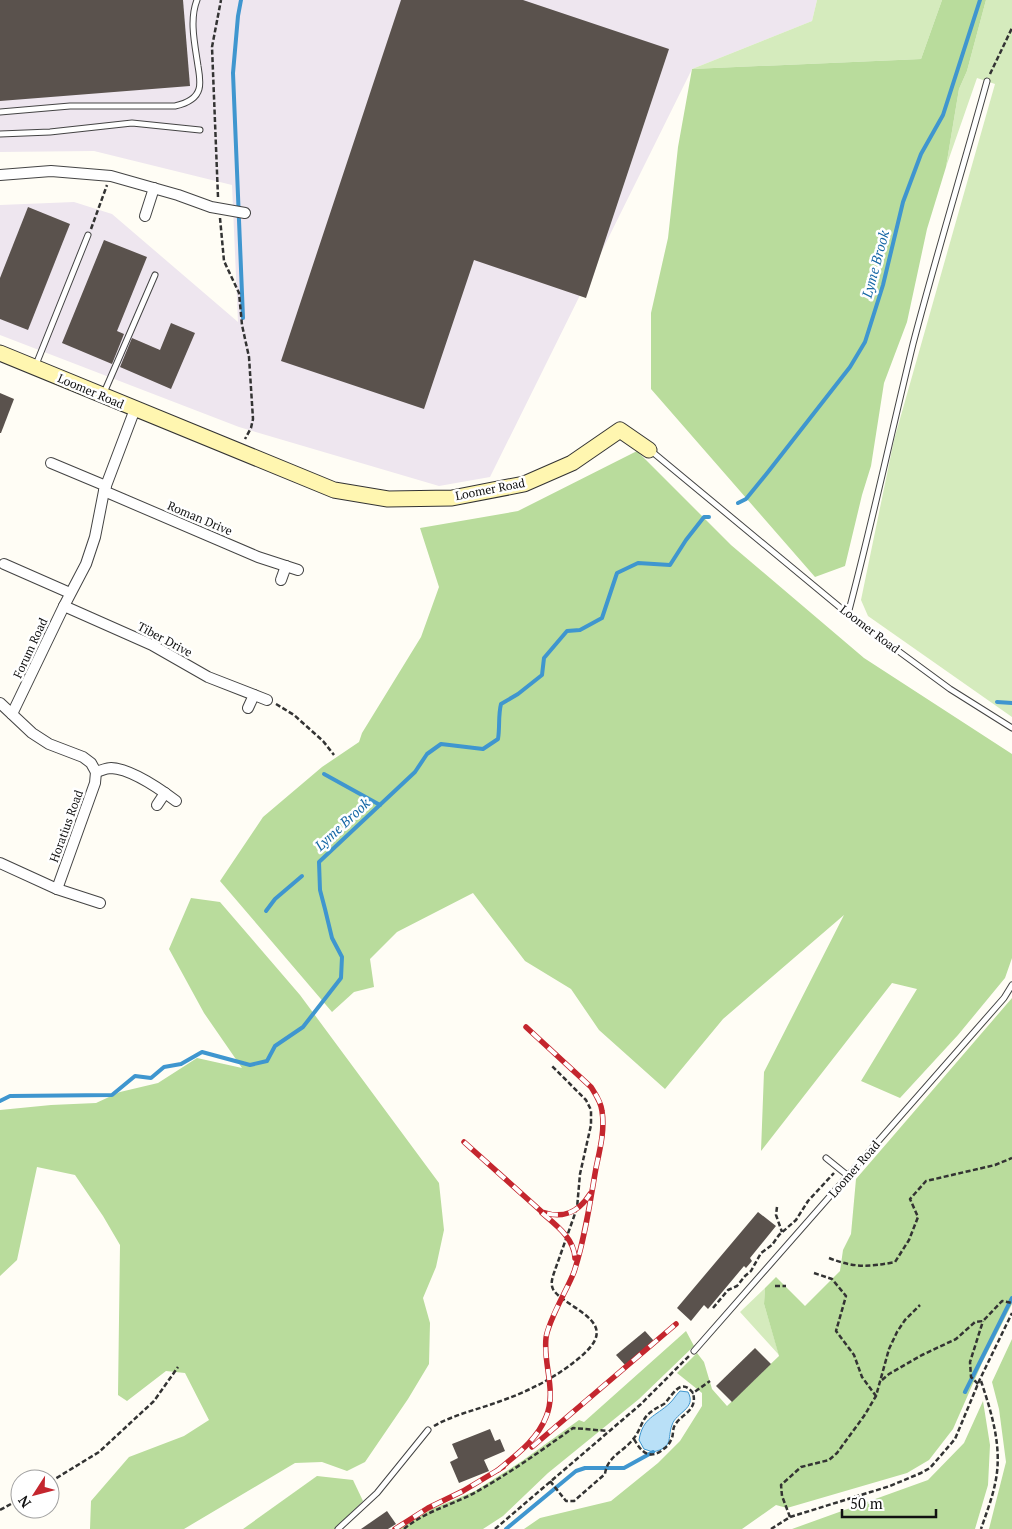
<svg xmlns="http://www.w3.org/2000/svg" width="1012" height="1529" font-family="'PT Serif',serif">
<rect width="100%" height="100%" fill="#fffdf5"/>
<polygon fill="#eee6ef" points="0,0 817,0 812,21 692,69 490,477 439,486 239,427 0,335 0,205 74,202 112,214 238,322 232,185 94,151 0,152"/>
<g fill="#d5ebbd">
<polygon points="817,0 942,0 921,59 692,69 812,21"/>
<polygon points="986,0 1012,0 1012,717 868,616 861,600 894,440 995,84 977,78 946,167 959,89 967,71"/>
<polygon points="765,1288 764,1304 779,1355 740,1312"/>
</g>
<g fill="#b9dc9c">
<polygon points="942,0 986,0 967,71 959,89 946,167 927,229 907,322 884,383 871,466 862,495 845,566 815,577 651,389 651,313 668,238 678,147 692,69 921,59"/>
<polygon points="637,451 731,545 864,658 1012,754 1012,958 1005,978 958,1035 900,1098 861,1081 917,989 892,983 761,1151 764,1072 844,915 723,1019 665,1089 599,1030 571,989 525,961 473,893 397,932 370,959 374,987 354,992 332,1012 220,881 263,817 322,767 359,742 362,733 421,637 439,587 420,528 518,511"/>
<polygon points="191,898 220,902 300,995 439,1183 444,1230 436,1267 423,1298 430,1323 429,1364 408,1399 365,1462 347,1471 322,1462 295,1463 184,1529 90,1529 91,1501 129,1457 184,1436 209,1420 185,1373 166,1371 127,1401 118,1395 120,1245 103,1216 75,1175 37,1167 17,1260 0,1276 0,1110 51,1105 96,1103 120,1092 158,1083 197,1058 242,1068 204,1013 169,949"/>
<polygon points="1012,998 1012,1304 982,1363 953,1429 929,1460 907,1473 787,1508 776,1505 742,1529 524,1529 540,1518 611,1501 658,1463 680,1441 702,1406 702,1393 677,1373 697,1353 704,1362 712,1389 727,1406 779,1356 764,1304 765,1288 776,1277 805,1306 840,1271 843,1250 851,1234 856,1179"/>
<polygon points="686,1331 694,1346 639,1399 548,1473 503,1516 483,1529 399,1529 432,1509 475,1491 522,1461 579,1420 584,1422"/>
<polygon points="1012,1339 1012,1529 989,1529 1006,1462 999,1409 992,1382"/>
<polygon points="983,1401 990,1445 988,1485 975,1529 792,1529 928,1480 964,1443"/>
<polygon points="317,1476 353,1480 363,1501 335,1529 243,1529"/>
</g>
<path fill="#b9e0f7" stroke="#3f96cf" d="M680 1391 688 1392C697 1409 676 1412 672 1425 667 1439 674 1447 653 1452L644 1449 639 1440C643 1417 655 1417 670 1403 674 1399 676 1395 680 1391Z"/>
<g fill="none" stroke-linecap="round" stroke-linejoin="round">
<g stroke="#3f96cf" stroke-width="4">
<polyline points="241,0 238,16 233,73 243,318"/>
<polyline points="738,503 746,499 768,472 850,367 865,342 883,285 903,202 921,154 943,115 980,0"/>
<polyline points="997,702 1012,703"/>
<polyline points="324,774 380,805"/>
<polyline points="266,911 275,899 302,876"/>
<path d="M0 1101 10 1096 112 1095 135 1076 151 1078 164 1067 181 1064 202 1052 250 1065 267 1061 275 1046 303 1027 341 978 342 957 332 938 325 909 320 890 319 862 415 772 427 754 441 744 483 749 498 739C500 727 498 716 501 704L518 694 542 675 544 658 567 631 580 630 602 618 617 573 638 563 670 565 686 540 704 517H709"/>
<polyline points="965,1392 1012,1298"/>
<polyline points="506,1529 576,1471 585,1468 624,1468 653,1452"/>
</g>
</g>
<g fill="#5a524d">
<polygon points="0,0 183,0 190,86 0,101"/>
<polygon points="401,0 523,0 669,49 586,298 474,260 424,409 281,361"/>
<polygon points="28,207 70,224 28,330 0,319 0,278"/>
<polygon points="104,240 147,257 117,331 124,334 112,364 62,343"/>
<polygon points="171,323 195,333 171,389 120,367 132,338 160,350"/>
<polygon points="0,393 14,399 1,433 0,433"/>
<polygon points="758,1212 776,1226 750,1258 752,1261 746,1268 744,1266 708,1309 704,1305 691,1321 677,1308"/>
<polygon points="645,1331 654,1341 625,1365 616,1355"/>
<polygon points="755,1348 771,1364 732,1402 716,1386"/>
<polygon points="490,1429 495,1441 500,1439 505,1451 484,1460 489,1471 459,1483 450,1462 458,1458 452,1444"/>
<polygon points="387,1511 396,1524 388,1529 361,1529"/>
</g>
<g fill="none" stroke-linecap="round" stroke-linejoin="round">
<defs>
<g id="lane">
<path d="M0 112 70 106H175C184 104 196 100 199 89 201 82 199 72 198 66 195 45 189 20 197 0"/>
<polyline points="0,134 50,132 132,123 200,130"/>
<polyline points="35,367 88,235"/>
<polyline points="103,395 155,275"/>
<polyline points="650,450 848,614 950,689 1012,728"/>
<path d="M848 614C872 524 891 434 913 344 936 256 963 168 987 81"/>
<polyline points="826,1158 847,1175"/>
<polyline points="694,1351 1004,998 1012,985"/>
<polyline points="338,1529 377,1493 428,1430"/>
</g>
<g id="street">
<polyline points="0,175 51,171 111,176 178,195 211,207 245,213"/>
<polyline points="145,216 154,188"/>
<polyline points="51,463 106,486"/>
<polyline points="104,491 258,557 298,570"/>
<polyline points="4,564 70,593"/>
<polyline points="281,580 286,566"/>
<polyline points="64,606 152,645 208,677 267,700"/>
<path d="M0 703 32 733 49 744 83 757 91 763 96 772C100 771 106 768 111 768 132 769 160 789 176 801"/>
<polyline points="248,708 254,695"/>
<polyline points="12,714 64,606 86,564 95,537 104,491 135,409"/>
<polyline points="157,805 165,793"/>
<polyline points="0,863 57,889 100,903"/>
<polyline points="57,889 95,783 96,772"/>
</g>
<polyline id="secondary" points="0,353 334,490 388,499 452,498 524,484 572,463 620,430 649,450"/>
</defs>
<use href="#lane" stroke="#444" stroke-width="7"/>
<use href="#street" stroke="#444" stroke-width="12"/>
<use href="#secondary" stroke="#333" stroke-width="17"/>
<g stroke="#333" stroke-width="2.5" stroke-dasharray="5 2.5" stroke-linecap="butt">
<polyline points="990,74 1012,28"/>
<polyline points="218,197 212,47 221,0"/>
<polyline points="220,218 224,261 239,293 242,325 249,357 253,419 251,428 245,439"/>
<polyline points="91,229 107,185"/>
<polyline points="276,704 294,715 323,741 334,755"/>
<polyline points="777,1207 776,1215 782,1232"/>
<path d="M829 1258C854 1268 870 1267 895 1262L909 1240 918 1217 910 1199 926 1181 995 1165 1012 1158"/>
<polyline points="814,1273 832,1279 846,1296 836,1331 854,1355 862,1377 876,1396"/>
<polyline points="775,1286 786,1286"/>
<polyline points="713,1308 728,1290 737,1286 745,1276 751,1271 761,1253 772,1245 779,1235 796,1220 808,1201 834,1173"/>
<polyline points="882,1380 889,1374 922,1355 956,1339 975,1322 983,1321 1002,1301 1012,1303"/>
<path d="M981 1381C992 1414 1003 1449 995 1484 992 1499 986 1514 981 1529"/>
<polyline points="978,1384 971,1377 970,1362 983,1321"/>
<path d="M434 1426C453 1415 476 1410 498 1402 524 1393 547 1382 569 1366 577 1360 586 1353 592 1345 612 1318 562 1306 553 1289 550 1283 553 1276 555 1270L577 1208 580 1174 591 1125V1110L586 1100 552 1066"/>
<path d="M634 1439C640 1450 648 1460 661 1451 665 1448 669 1445 671 1440 674 1435 672 1429 675 1425 681 1414 698 1411 693 1393"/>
<path d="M550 1481 566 1501H574L605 1474C607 1456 625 1451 634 1438 639 1432 641 1424 645 1418 650 1411 657 1408 664 1404 672 1397 680 1376 693 1393L710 1381"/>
<polyline points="50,1482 99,1452 154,1401 178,1367"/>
<polyline points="0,1510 20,1499"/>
<polyline points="790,1517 782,1496 781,1485 801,1467 829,1460 837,1453 864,1416 876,1396 889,1349 897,1332 905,1320 920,1305"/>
<path d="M404 1529C425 1511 453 1505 476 1492 510 1473 542 1450 573 1428L608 1431"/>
<polyline points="495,1529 641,1404 689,1356"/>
<polyline points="771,1529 790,1517 890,1486 921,1473 930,1468 955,1439 980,1379 1012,1313"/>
</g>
<use href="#lane" stroke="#fff" stroke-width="5"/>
<use href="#street" stroke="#fff" stroke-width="10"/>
<use href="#secondary" stroke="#fff6b0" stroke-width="15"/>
<defs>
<g id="rail">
<path d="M464 1142 542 1212C563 1219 578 1213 590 1194"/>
<path d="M542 1213C556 1225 574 1238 575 1258"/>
<polyline points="532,1447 676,1324"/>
<path d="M498 1470C516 1455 537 1440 546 1417 557 1391 543 1365 546 1338 548 1321 567 1290 574 1272 585 1238 590 1202 596 1168 600 1149 605 1130 602 1111 601 1102 596 1095 591 1087L526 1027"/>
<polyline points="395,1529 428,1508 463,1491 503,1467"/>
</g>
</defs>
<use href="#rail" stroke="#c4262e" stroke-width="5.5"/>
<use href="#rail" stroke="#fff" stroke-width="4" stroke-dasharray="11" stroke-linecap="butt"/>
</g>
<g text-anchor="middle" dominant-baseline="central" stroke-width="5" stroke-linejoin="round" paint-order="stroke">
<g font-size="12" fill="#111" stroke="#fff">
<text transform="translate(91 391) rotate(23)">Loomer Road</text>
<text transform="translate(490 489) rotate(-11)">Loomer Road</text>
<text transform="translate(200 518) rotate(23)">Roman Drive</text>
<text transform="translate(870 629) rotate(37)">Loomer Road</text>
<text transform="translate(165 639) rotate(28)">Tiber Drive</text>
<text transform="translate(30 648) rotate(-65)">Forum Road</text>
<text transform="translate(66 826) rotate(-70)">Horatius Road</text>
<text transform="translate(854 1169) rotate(-49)">Loomer Road</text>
</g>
<g font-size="14" font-style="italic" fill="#1768a6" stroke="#fff">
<text transform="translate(875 264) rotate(-75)">Lyme Brook</text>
<text transform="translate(342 824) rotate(-43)">Lyme Brook</text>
</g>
</g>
<g transform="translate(35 1494) rotate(234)"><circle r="24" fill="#ffffff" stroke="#a0a0a0"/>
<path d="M0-4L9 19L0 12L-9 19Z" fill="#c4262e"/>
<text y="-8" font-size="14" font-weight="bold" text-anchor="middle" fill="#111111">N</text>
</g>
<path d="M842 1509v8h94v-8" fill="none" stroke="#111111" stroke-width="2.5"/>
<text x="850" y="1509" font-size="15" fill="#111111" stroke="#ffffff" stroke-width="4" paint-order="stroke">50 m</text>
</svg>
